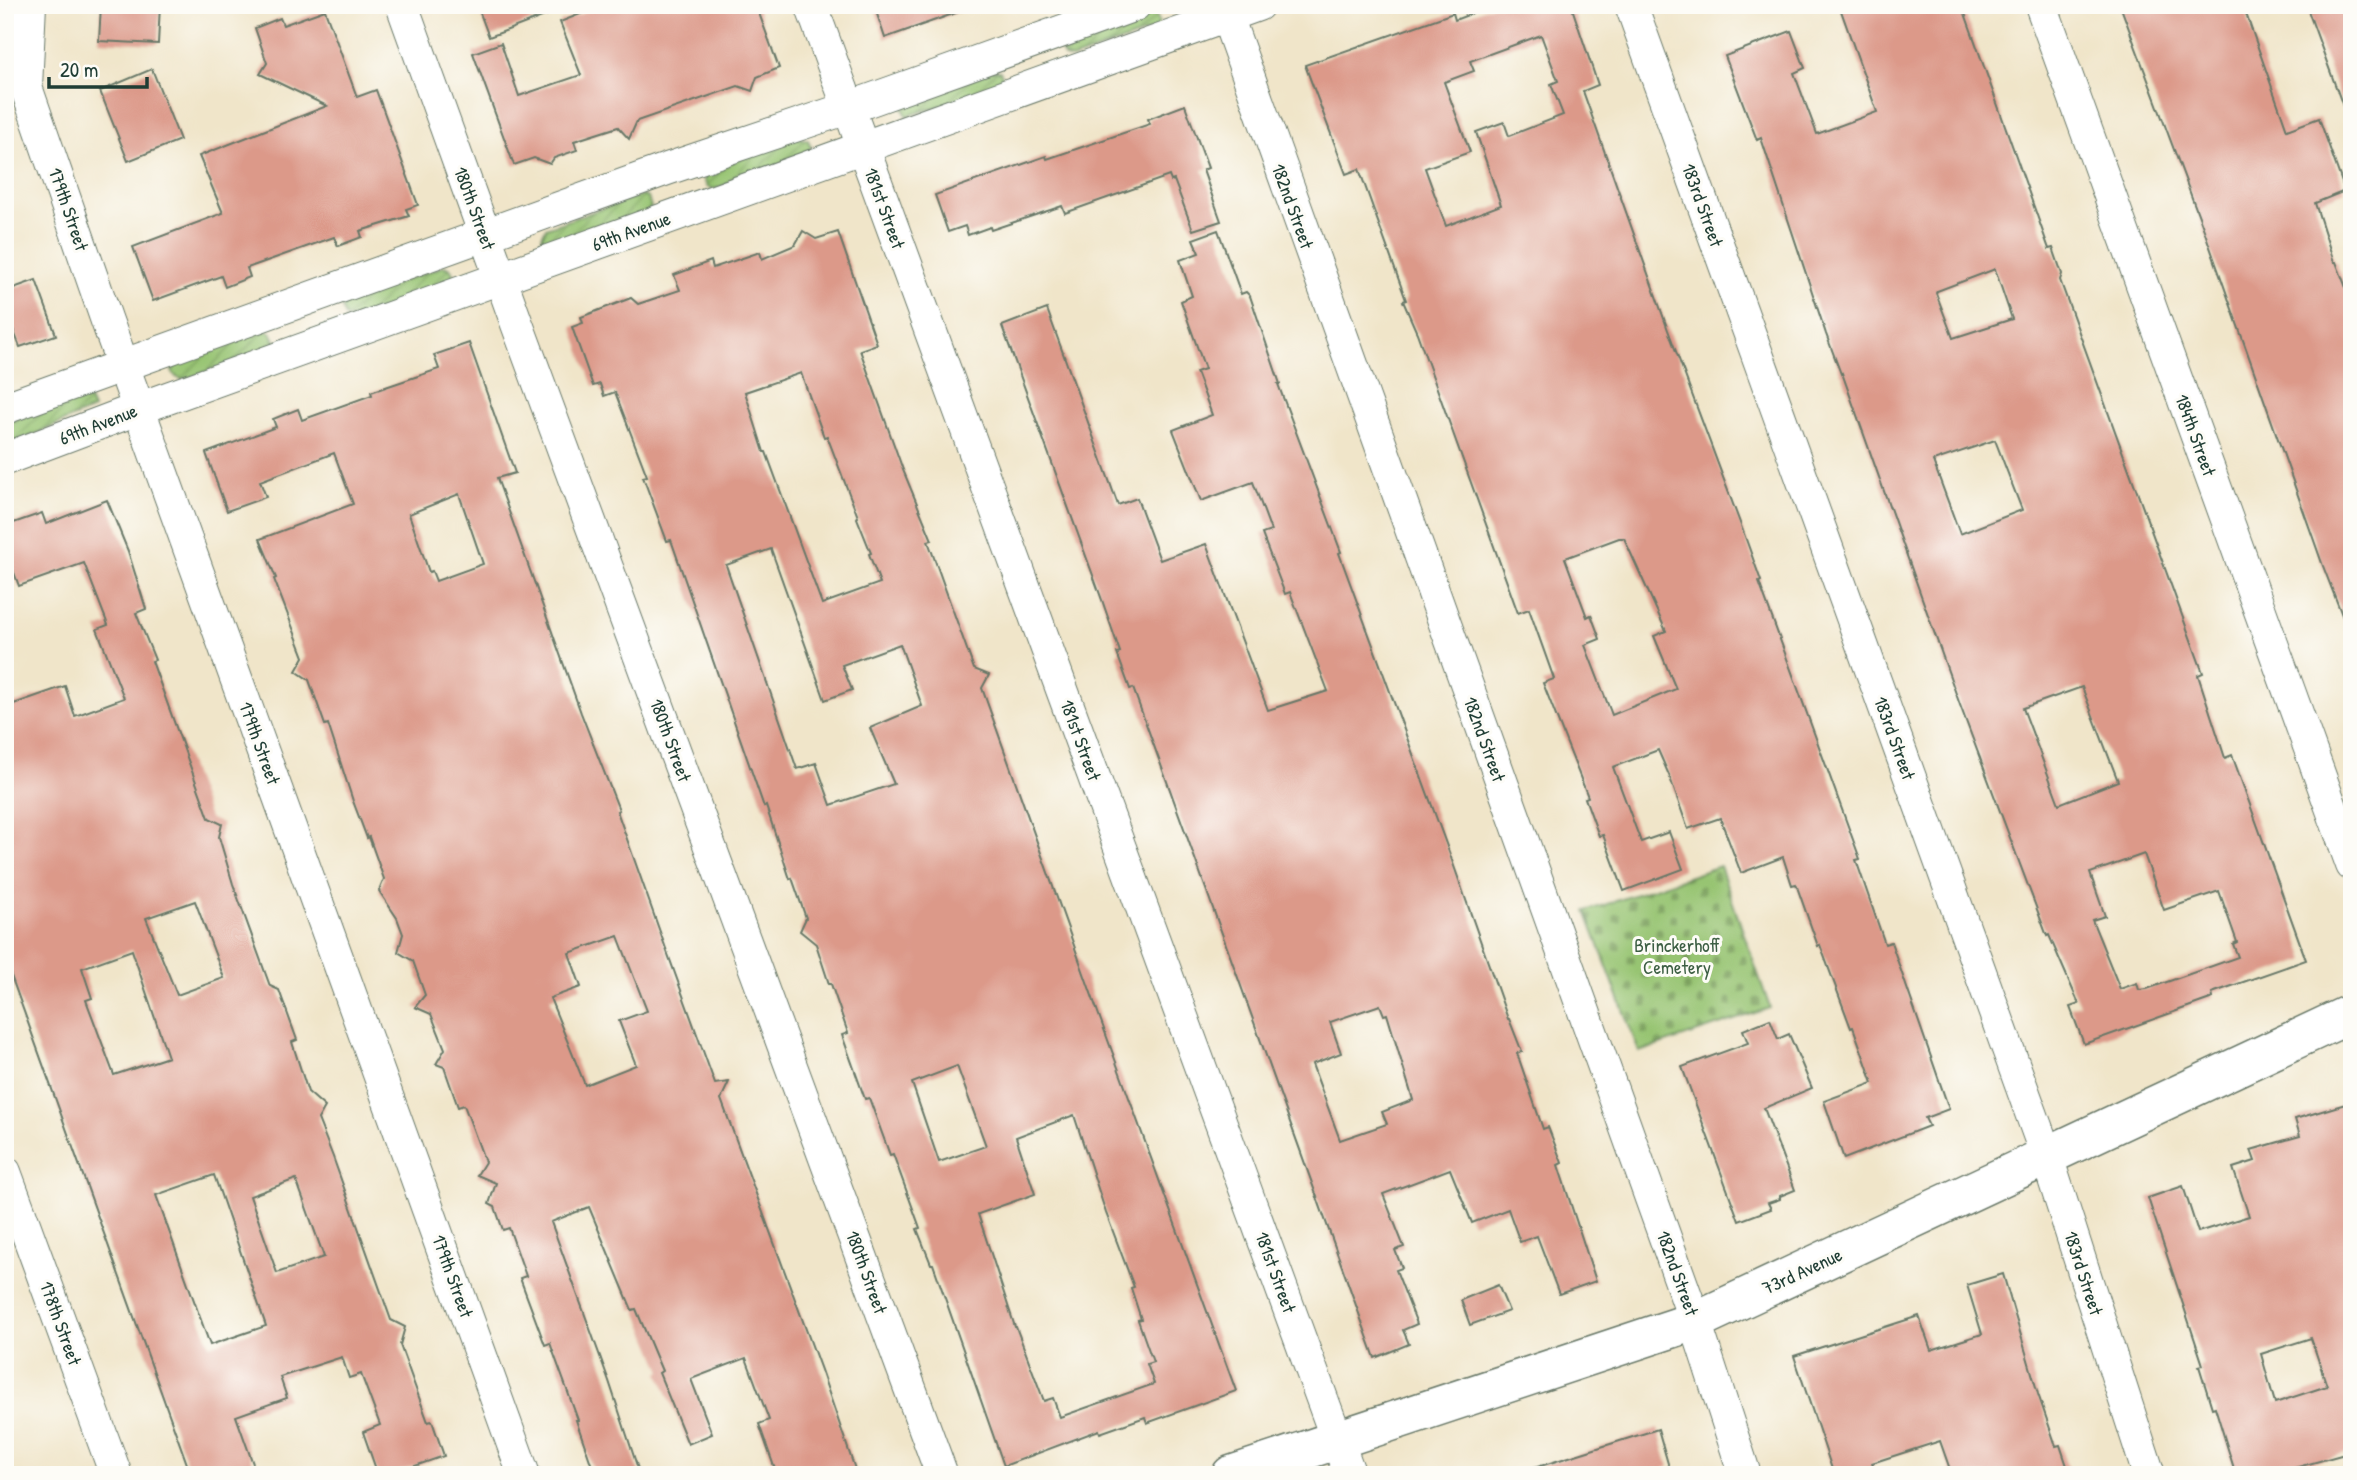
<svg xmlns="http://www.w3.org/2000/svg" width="2357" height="1480" font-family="'Patrick Hand',sans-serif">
<defs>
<pattern id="cemetery-stones" width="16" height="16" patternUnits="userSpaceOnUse" patternTransform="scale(1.75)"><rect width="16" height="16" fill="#97c472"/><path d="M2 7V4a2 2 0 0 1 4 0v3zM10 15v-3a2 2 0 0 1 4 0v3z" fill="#7ba05e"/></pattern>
<pattern id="garden-furrows" width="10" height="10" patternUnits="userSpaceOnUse" patternTransform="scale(1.75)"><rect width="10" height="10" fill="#97c472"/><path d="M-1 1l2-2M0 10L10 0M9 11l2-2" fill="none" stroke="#7ba05e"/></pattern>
</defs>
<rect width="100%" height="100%" fill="#fdfcf7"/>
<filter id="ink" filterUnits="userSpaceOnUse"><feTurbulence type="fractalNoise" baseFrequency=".0143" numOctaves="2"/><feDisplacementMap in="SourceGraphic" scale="14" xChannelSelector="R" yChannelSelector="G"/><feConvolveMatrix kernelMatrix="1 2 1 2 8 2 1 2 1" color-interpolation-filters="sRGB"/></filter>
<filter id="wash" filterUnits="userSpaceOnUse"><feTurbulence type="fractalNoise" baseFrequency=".00686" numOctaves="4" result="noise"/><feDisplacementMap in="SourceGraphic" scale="28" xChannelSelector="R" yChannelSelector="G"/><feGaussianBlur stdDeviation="1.57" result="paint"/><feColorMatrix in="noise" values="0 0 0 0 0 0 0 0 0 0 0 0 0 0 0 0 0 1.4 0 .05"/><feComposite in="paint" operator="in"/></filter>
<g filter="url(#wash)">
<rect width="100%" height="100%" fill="#f0e5c9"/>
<polygon fill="url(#cemetery-stones)" stroke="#5b8053" stroke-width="2" points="1720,866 1770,1008 1639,1052 1586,911"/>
<g fill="url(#garden-furrows)" stroke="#5b8053" stroke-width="2">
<polygon points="1145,11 1156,14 1159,22 1156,29 1072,59 1064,57 1061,50 1065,41"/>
<polygon points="987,70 1000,71 1004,79 998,88 907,116 903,108 908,100"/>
<polygon points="796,137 808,140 811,147 807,156 715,189 707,187 704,179 708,171"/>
<polygon points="641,195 648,198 651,207 648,215 551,248 545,244 542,236 546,228"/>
<polygon points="444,266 451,269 454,277 450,286 353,319 345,317 342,309 346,301"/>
<polygon points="262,330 271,332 276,342 271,348 183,380 176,377 172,371 176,362"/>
<polygon points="82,396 89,400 93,409 5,447 5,422"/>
</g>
<g id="blocks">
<g fill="#dc9989" fill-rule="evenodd">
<polygon points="101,5 160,5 158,44 99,41"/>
<polygon points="477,5 565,5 566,8 489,37"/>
<polygon points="603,5 756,5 779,68 757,77 752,91 738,86 637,121 629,139 618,127 574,141 577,150 554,158 550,164 534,158 514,165 473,53 501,43 519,96 581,75 560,22"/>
<polygon points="874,5 966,5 967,9 885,38"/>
<path d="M1494 5H1571L1598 85 1583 91 1668 330 1743 531 1761 581 1759 582 1860 859 1856 860 1885 944 1891 942 1949 1109 1925 1118 1929 1126 1844 1159 1824 1101 1873 1083 1853 1027 1851 1028 1820 945 1818 946 1796 884 1792 885 1783 857 1741 873 1720 818 1688 829 1669 775 1658 750 1613 767 1641 842 1669 832 1683 869 1624 891 1603 835 1599 836 1585 798 1588 797 1543 683 1554 679 1529 609 1518 613 1417 333 1403 301 1406 300 1359 169 1346 174 1305 65 1453 13 1455 20ZM1541 35 1558 81 1551 84 1563 115 1509 136 1504 122 1476 132 1501 205 1446 226 1425 168 1470 152 1444 82 1474 71 1470 61ZM1619 538H1624L1666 631 1654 636 1676 689 1612 715 1585 645 1600 639 1591 615 1587 617 1565 558Z"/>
<path d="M1839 5H1962L2049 249 2053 248 2062 274 2060 280 2203 673 2198 675 2225 758 2232 755 2306 960 2212 993 2213 998 2084 1044 2070 1007 2079 1004 2049 935 2047 936 1960 705 1842 373 1841 374 1826 334 1761 138 1757 140 1725 56 1791 31 1805 68 1794 73 1817 134 1877 112ZM1995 269 2012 319 1953 338 1936 293 1937 291ZM1995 440 2022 510 1960 534 1933 461ZM2082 687 2118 781 2059 804 2023 708ZM2144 854 2164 910 2219 891 2237 942 2233 944 2238 957 2147 989 2139 990 2137 983 2120 989 2092 920 2105 916 2090 873Z"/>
<polygon points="2120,5 2243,5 2287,130 2319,118 2345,191 2315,203 2334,262 2336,262 2352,303 2352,633 2349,633 2323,566 2204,230"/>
<polygon points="2306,5 2352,5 2352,120 2348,120"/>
<polygon points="325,10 357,97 376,90 418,205 406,209 409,216 360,231 362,237 338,246 334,237 247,268 250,277 225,287 221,276 153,301 133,247 223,213 199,156 327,106 260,74 267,63 255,28 280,18 283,25"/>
<polygon points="152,69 180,140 128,161 100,91"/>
<polygon points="1185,105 1208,168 1203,170 1221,221 1193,230 1174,180 1171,181 1169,176 1065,213 1062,206 991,230 990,227 968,235 965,226 948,232 935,195 1046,156 1047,159 1150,124 1148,119"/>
<path d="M1218 230 1241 294 1246 292 1250 296 1280 384H1278L1341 552 1339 553 1449 852 1508 1019H1509L1522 1052 1517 1053 1543 1129 1548 1127 1562 1163 1558 1165 1596 1281 1559 1294 1537 1236 1520 1242 1508 1209 1472 1223 1450 1169 1383 1194 1404 1247 1395 1250 1402 1268 1396 1270 1417 1324 1403 1330 1409 1344 1375 1358 1202 878 1133 688 1130 689 1117 653 1120 652 1102 600 1002 326 1047 309 1118 505 1137 498 1160 560 1206 544 1268 710 1328 691 1290 592 1285 594 1262 534 1271 531 1253 482 1201 501 1173 430 1212 415 1196 372 1205 369 1181 301 1192 296 1180 260 1199 253 1193 239ZM1380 1005 1384 1015 1387 1014 1413 1100 1382 1112 1387 1124 1340 1140 1312 1064 1341 1053 1330 1022Z"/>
<path d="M803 231 816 239 838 232 877 344 860 350 903 470 932 540 928 541 974 669 989 675 982 688 1101 1021 1236 1391 1147 1423 1145 1417 1100 1433 1099 1430 1004 1466 933 1264H931L917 1229 920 1228 893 1154 890 1155 869 1098 865 1099 842 1035 848 1033 831 984H829L816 944 800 931 806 918 792 878 790 879 766 806 764 807 671 540 667 541 643 477 647 476 615 392 604 396 600 384 593 386 572 327 583 323 581 317 631 298 638 304 680 290 674 275 711 261 713 268 760 252 762 259 795 245ZM801 373 824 437 827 436 858 517 857 518 871 553 869 554 880 583 822 604 766 452H764L745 392ZM771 549 825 700 852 690 842 665 900 644 922 706 870 728 894 784 831 805 816 763 797 769 726 565ZM957 1066 986 1146 939 1162 912 1083ZM1074 1115 1106 1213 1134 1287 1131 1288 1141 1319 1138 1320 1153 1362 1147 1364 1154 1384 1060 1417 1053 1398 1044 1401 1016 1327H1015L978 1214 1035 1194 1016 1137Z"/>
<polygon points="36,280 56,335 20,347 5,308 5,291"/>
<path d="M469 343 515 473 497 478 581 713 619 810 617 811 665 946 715 1084 729 1082 721 1099 821 1370 857 1475H777L759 1424 769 1420 746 1358 691 1379 712 1434 688 1444 659 1373 662 1371 636 1309 632 1310 589 1207 551 1222 609 1381 640 1475H595L576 1420H578L550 1343 545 1345 520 1278 526 1276 509 1228 503 1230 495 1207 489 1204 496 1183 477 1175 485 1162 464 1105 458 1107 444 1067 436 1064 445 1049 431 1014 415 1007 425 995 413 961 398 952 403 934 397 918 379 891 384 879 369 837 367 838 353 801 328 724 325 725 309 680 296 671 304 657 274 579 276 578 260 539 353 504 334 453 260 481 266 497 227 511 206 453 276 427 273 419 298 409 302 420 372 395 371 392 439 369 434 355ZM459 494 483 564 436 581 432 571 429 572 409 514ZM618 936 647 1011 619 1021 636 1065 585 1085 550 998 581 987 569 953Z"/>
<path d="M107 500 128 551 146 609 136 613 155 660 152 661 209 818 222 824 219 837 233 884 270 986 279 990 297 1040 292 1042 308 1092 325 1107 318 1119 333 1157 391 1320 405 1327 400 1345 428 1422 432 1421 444 1456 389 1475H378L363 1432 380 1425 361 1374 349 1378 342 1357 280 1377 287 1398 236 1416 257 1475H191L5 959V707L65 686 75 716 124 698 97 629 108 625 84 563 19 586 5 548V526L42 513 46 524ZM195 901 224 978 177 995 146 918ZM132 950 168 1057 114 1075 86 1000 92 998 82 968ZM214 1175 266 1326 210 1345 156 1195ZM296 1179 324 1257 277 1273 250 1196Z"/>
<polygon points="1770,1019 1778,1039 1789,1034 1812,1088 1764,1108 1795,1190 1780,1196 1780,1199 1768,1203 1771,1209 1739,1221 1682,1067 1748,1043 1743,1030"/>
<path d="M2352 1102V1452L2269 1475H2236L2215 1407 2212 1408 2199 1366 2203 1365 2148 1198 2183 1186 2198 1232 2249 1216 2233 1168 2255 1161 2251 1150 2300 1136 2295 1119ZM2311 1338 2327 1386 2275 1403 2261 1354Z"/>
<polygon points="2003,1274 2038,1394 2056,1446 2060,1445 2070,1475 1952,1475 1940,1441 1872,1463 1875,1475 1834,1475 1794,1356 1919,1316 1931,1350 1982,1334 1967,1285"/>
<polygon points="1498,1285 1509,1311 1470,1325 1461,1300"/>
<polygon points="1658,1429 1669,1467 1643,1475 1532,1475 1531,1469"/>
</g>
</g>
</g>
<g filter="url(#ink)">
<use href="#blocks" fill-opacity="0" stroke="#687868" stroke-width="2"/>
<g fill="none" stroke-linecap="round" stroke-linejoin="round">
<defs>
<g id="minor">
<polyline points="30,5 26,87 107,321 524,1475"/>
<polyline points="402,5 517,324 942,1475"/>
<polyline points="811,5 1350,1475"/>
<polyline points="1223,5 1695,1321 1745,1475"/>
<polyline points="1631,5 2047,1157 2149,1475"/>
<polyline points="2041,5 2352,865"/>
<polyline points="5,408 667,169 848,108 1135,5"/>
<polyline points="5,459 140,408 1258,5"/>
<polyline points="5,1172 116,1475"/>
</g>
<polyline id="tertiary" points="1231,1475 1695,1321 2352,1013"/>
</defs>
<use href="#minor" stroke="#687868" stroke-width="34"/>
<use href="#tertiary" stroke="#687868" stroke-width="41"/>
<use href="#minor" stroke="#fff" stroke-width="32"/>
<use href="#tertiary" stroke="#fff" stroke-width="38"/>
</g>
</g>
<g text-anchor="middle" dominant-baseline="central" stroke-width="6" stroke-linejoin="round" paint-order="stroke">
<g font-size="19" fill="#1f3d34" stroke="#fdfcf7">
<text transform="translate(1703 205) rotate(70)">183rd Street</text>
<text transform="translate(1293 206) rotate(70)">182nd Street</text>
<text transform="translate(475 208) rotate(70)">180th Street</text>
<text transform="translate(885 208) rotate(70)">181st Street</text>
<text transform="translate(69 209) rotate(71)">179th Street</text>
<text transform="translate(631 231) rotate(-20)">69th Avenue</text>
<text transform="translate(98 424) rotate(-21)">69th Avenue</text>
<text transform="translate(2196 435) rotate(70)">184th Street</text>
<text transform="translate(1895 738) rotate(70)">183rd Street</text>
<text transform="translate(1485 739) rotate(70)">182nd Street</text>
<text transform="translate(671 740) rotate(70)">180th Street</text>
<text transform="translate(1081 740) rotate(70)">181st Street</text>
<text transform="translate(260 743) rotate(70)">179th Street</text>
<text transform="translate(1802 1271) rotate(-25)">73rd Avenue</text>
<text transform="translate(867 1272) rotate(70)">180th Street</text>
<text transform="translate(1276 1272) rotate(70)">181st Street</text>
<text transform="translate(1678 1273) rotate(70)">182nd Street</text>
<text transform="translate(2084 1273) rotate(72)">183rd Street</text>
<text transform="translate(453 1276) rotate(70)">179th Street</text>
<text transform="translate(61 1323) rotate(70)">178th Street</text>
</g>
<g font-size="19" fill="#3d5f44" stroke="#fdfcf7">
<text x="1677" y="945">Brinckerhoff<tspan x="1677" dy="22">Cemetery</tspan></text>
</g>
</g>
<rect width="2357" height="1480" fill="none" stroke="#fdfcf7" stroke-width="28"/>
<path d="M49 77v10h98v-10" fill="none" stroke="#1f3d34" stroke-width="3.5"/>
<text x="60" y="77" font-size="21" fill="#1f3d34" stroke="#fdfcf7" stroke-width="5" paint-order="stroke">20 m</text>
</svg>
